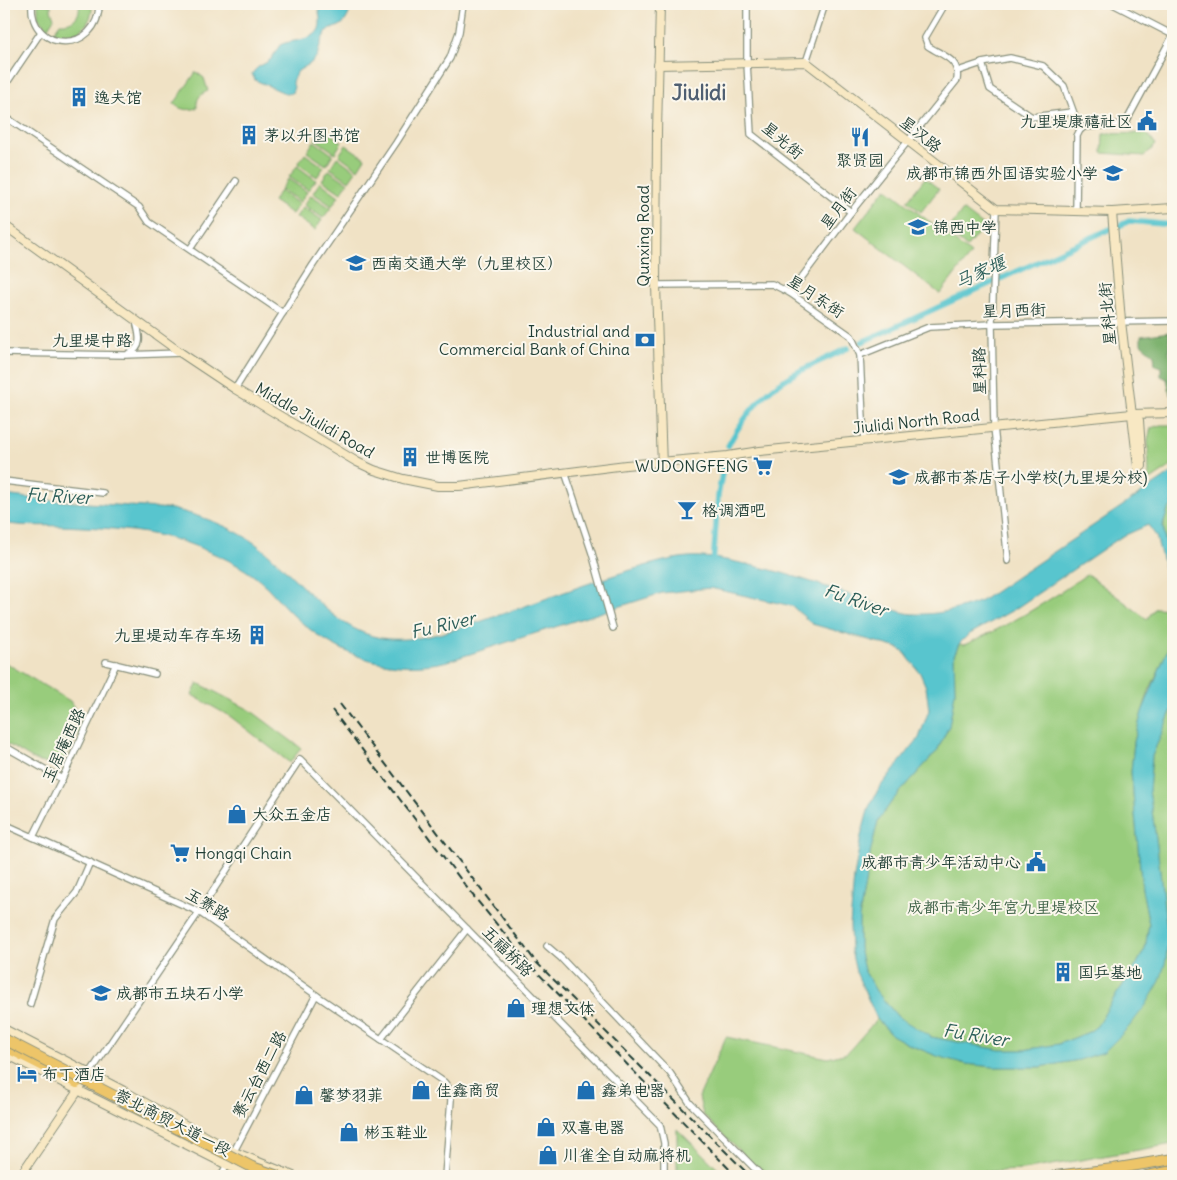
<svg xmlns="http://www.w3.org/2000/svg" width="1177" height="1180" font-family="Delius,'LXGW WenKai TC',sans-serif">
<rect width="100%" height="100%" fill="#fbf7ec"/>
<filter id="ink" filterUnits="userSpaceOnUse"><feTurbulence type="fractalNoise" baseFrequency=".02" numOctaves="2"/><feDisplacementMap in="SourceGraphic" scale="10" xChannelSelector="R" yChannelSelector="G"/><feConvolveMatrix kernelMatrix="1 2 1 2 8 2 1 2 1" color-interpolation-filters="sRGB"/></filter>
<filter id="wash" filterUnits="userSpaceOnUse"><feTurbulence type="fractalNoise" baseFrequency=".0096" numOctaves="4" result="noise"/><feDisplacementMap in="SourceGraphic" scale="20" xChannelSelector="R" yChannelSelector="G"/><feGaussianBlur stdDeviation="1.12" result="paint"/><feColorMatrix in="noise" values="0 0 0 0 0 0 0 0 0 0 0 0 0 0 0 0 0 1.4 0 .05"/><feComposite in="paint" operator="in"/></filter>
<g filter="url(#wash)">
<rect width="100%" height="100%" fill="#f0e2c5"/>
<g fill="#98cc7c" stroke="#5c8458">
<polygon points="38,4 51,5 51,10 54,18 47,29 38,17"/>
<path d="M79 4H92C94 25 74 42 53 33L60 23C73 24 81 16 79 4Z"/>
<path d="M196 72 204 78 208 91C200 94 196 99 197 108 188 111 181 110 174 104Z"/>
<polygon points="323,129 342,142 335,153 315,139"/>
<polygon points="1146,133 1156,145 1144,156 1102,153 1103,134"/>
<polygon points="314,141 333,155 326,165 307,152"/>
<polygon points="346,145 365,158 358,169 339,155"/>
<polygon points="305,154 324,167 317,177 298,164"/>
<polygon points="337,157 356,171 349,181 330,168"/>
<polygon points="297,166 316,180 308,190 289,177"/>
<polygon points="329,170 348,183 341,193 322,180"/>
<polygon points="925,178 939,189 921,212 907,201"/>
<polygon points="288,179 307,192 300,202 281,189"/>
<polygon points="320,182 339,196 332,206 313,193"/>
<polygon points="886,188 971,254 940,294 855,228"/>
<polygon points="280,191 299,204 292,214 273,201"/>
<polygon points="311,195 331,208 323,218 304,205"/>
<polygon points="303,207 322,220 315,230 296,217"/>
<polygon points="963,210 984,226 967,247 947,231"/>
<polygon points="1160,425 1173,425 1173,465 1149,481 1148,439 1151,428"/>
<path d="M1173 504V558C1164 539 1158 521 1173 504Z"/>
<path d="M1087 574 1147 619 1155 608 1173 609V639L1149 691 1142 712 1134 742 1131 772 1142 889 1149 924 1145 949 1134 969 1112 1001 1098 1026 1089 1032 1059 1044 1024 1050H1000L931 1037 917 1030 898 1017 876 991 864 970 859 948V918L871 849 878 821 892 801 937 751 949 726 955 692 954 655 959 644 964 645C1008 626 1048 602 1087 574Z"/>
<polygon points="4,662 70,701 78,714 81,729 65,758 49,764 36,761 4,742"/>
<polygon points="198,683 250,710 301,748 290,763 231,717 192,695"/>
<polygon points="1173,707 1173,1144 1023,1170 879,1176 768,1176 761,1172 703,1115 699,1097 726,1037 828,1058 847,1053 877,1019 892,1035 910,1045 932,1054 966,1064 994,1067 1040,1067 1079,1060 1166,960 1168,941 1157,846 1149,790 1152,756"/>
<polygon points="677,1129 725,1176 677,1176"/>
</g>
<polygon fill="#7ab06c" stroke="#4c7650" points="1169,332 1169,354 1173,355 1173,396 1170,395 1167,379 1161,376 1161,367 1155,365 1154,355 1141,344 1141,336"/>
<g fill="#58c5ce" stroke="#3c8181">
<path d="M318 4H352V5C348 17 345 28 330 28L327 31 322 39 317 56 311 63 298 71 292 81 294 87 292 93 287 94 255 80 252 74C257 65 265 65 271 59 274 55 277 49 280 45 291 39 319 42 320 24 321 18 318 10 318 4Z"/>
<path d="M1173 472V504L1168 510 1163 525 1165 540 1173 558V600L1156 536 1148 525 1121 537 1015 609 968 635 959 644 954 655 955 692 949 726 937 751 892 801 878 821 871 849 859 918V948L864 970 876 991 898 1017 931 1037 1000 1050H1024L1059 1044 1089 1032 1097 1026 1112 1001 1134 969 1145 949 1149 924 1142 889 1131 772 1134 742 1142 712 1173 636V707L1152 756 1149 790 1157 846 1168 941 1166 960 1160 981 1146 1005 1128 1028 1104 1052 1079 1060 1040 1067H994L966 1064 937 1056 910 1045 892 1035 877 1019 856 972 851 950 850 925 854 877 861 836 869 807 879 788 919 738 929 710 926 687 920 673 905 653 898 648 812 624 792 606 710 588 662 593 448 661C395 674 342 658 301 622 288 612 278 598 267 587 249 570 228 559 205 550 159 530 110 528 60 526 42 525 22 527 4 523V495L45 500 172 509C201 516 231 526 256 544 296 573 330 629 381 638 415 643 447 632 479 622 528 606 575 587 624 572 645 566 666 559 688 557 704 556 721 559 736 562 779 570 821 585 862 599 877 603 898 613 913 614 938 615 957 610 981 601Z"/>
</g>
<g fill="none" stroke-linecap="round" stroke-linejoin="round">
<g stroke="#58c5ce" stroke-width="5.5">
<polyline points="1119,226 1129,221 1173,225"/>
<polyline points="862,342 1110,229"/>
<path d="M728 446C739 425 755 403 773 388 794 371 824 360 848 348"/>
<polyline points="713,565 718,496 723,468"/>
</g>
</g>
</g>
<g filter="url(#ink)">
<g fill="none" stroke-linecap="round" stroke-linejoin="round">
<defs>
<g id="street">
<path d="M32 4C29 53 99 55 99 4"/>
<polyline points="747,4 747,63 751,134 851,212"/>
<polyline points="1113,4 1173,35"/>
<polyline points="806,62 825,4"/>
<polyline points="982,63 990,89 1032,117 1072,112"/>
<polyline points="958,71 982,63 1010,58 1043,66 1064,86 1080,130"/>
<polyline points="4,87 41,32"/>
<polyline points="4,116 139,207 149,222 283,313"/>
<polyline points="996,209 992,324 994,427 1008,561"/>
<polyline points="1076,211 1077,136 1080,130 1084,127 1125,124 1173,35"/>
<polyline points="190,249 236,181"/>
<polyline points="656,285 772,284 790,293 851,336 860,355 864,440"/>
<path d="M790 293 851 212 957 80C960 59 943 56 928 46L925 38 945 4"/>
<polyline points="4,353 125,355 181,353"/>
<path d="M129 353C144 348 139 333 136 321"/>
<polyline points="860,355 929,327 992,324 1173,321"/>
<polyline points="235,389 313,265 396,143 450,58 459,32 463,4"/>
<polyline points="565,472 592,553 613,628"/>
<polyline points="4,481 103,493"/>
<polyline points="106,662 155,674"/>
<polyline points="4,746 62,779"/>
<polyline points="4,824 199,912 316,995 444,1082 448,1087 451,1100 445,1176"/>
<polyline points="33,837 62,779 116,664"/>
<polyline points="547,946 561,958 670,1073 690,1103 762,1176"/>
<polyline points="30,1004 55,919 77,892 90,862"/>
<polyline points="381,1039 467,929"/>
<polyline points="90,1073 199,912 300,759 660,1125 664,1143 664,1176"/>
<polyline points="221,1176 316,995"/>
</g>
<g id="secondary">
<polyline points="660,4 657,132 656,285 662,467"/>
<polyline points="658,65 806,62 996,209 1112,212 1173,208"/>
<polyline points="1112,212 1121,321 1139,475"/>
<polyline points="4,225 181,353 235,389 357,462 374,470 403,479 438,486 459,486 626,465 728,456 760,451 1132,414 1173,413"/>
<polyline points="1132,414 1139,420 1142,466"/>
<polyline points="4,1029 124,1091 234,1152 293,1176"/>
<polyline points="4,1053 249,1176"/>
<polyline points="20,1176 88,1076"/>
</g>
<g id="highway">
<polyline points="4,1046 77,1083"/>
<polyline points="1055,1176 1113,1169 1173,1159"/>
<polyline points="1147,1176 1173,1171"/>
</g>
</defs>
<use href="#street" stroke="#88907c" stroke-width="8"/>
<use href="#secondary" stroke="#88907c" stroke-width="10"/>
<use href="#highway" stroke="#88907c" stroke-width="12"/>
<use href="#street" stroke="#fff" stroke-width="5.5"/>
<use href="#secondary" stroke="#f8e8c3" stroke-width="8"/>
<use href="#highway" stroke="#edc569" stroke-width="10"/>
<g stroke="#1f3d34" stroke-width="2" stroke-dasharray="8 4" stroke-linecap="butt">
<polyline points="340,704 536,962 750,1176"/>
<polyline points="332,710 471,893 532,967 736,1176"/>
</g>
<defs>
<polyline id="highway-bridge" points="4,1039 252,1167 278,1176"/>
</defs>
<use href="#highway-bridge" stroke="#88907c" stroke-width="12" stroke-linecap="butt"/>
<use href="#highway-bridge" stroke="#edc569" stroke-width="10"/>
</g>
</g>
<defs>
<symbol id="building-bare" viewBox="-9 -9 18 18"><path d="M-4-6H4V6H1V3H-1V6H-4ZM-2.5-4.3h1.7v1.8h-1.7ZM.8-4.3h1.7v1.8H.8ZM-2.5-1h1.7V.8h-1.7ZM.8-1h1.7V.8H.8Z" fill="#1f6fb2" stroke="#fbf7ec" stroke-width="2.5" paint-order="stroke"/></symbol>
<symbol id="civic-bare" viewBox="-9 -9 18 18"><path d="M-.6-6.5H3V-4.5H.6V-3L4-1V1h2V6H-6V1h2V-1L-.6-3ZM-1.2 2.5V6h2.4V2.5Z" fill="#1f6fb2" stroke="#fbf7ec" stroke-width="2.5" paint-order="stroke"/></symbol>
<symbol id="restaurant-bare" viewBox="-9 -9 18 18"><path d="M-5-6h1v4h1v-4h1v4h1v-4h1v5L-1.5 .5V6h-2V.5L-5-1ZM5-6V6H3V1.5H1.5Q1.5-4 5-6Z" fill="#1f6fb2" stroke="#fbf7ec" stroke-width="2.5" paint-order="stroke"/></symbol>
<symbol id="school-bare" viewBox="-9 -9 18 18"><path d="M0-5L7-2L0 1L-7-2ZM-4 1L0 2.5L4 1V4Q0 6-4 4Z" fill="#1f6fb2" stroke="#fbf7ec" stroke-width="2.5" paint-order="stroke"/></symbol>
<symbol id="university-bare" viewBox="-9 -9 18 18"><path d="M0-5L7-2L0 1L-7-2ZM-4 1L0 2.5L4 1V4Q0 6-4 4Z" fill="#1f6fb2" stroke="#fbf7ec" stroke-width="2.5" paint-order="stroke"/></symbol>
<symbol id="bank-bare" viewBox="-9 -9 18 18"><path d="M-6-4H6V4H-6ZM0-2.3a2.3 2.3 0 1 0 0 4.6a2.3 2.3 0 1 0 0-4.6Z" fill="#1f6fb2" stroke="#fbf7ec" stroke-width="2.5" paint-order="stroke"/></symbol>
<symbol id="supermarket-bare" viewBox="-9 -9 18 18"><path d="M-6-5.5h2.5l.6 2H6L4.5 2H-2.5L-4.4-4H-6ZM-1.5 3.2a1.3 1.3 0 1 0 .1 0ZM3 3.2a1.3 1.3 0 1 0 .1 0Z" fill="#1f6fb2" stroke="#fbf7ec" stroke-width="2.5" paint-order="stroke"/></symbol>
<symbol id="bar-bare" viewBox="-9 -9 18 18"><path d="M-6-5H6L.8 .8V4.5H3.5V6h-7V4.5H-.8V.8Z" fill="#1f6fb2" stroke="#fbf7ec" stroke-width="2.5" paint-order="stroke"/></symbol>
<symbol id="shop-bare" viewBox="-9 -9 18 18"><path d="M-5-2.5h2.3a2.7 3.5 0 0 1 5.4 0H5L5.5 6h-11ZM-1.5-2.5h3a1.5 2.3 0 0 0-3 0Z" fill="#1f6fb2" stroke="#fbf7ec" stroke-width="2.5" paint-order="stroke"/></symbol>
<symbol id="hotel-bare" viewBox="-9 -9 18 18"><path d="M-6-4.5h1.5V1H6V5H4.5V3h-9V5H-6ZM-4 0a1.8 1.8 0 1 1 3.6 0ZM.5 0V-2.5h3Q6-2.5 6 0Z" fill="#1f6fb2" stroke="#fbf7ec" stroke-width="2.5" paint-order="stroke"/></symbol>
</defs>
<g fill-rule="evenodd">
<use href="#building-bare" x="65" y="83" width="28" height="28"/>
<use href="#civic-bare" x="1133" y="107" width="28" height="28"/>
<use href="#building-bare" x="235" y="121" width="28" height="28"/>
<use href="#restaurant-bare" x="846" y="123" width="28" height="28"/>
<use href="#school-bare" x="1099" y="159" width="28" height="28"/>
<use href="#school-bare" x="904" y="213" width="28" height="28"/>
<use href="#university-bare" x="342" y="249" width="28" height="28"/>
<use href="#bank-bare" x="631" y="326" width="28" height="28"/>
<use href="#building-bare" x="396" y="443" width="28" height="28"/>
<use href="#supermarket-bare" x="749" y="452" width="28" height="28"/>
<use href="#school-bare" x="885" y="463" width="28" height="28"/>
<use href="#bar-bare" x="673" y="496" width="28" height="28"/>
<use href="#building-bare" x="243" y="621" width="28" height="28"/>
<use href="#shop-bare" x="223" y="800" width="28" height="28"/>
<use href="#supermarket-bare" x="166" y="839" width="28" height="28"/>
<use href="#civic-bare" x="1022" y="848" width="28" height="28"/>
<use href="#building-bare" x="1049" y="958" width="28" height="28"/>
<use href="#school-bare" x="87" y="979" width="28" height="28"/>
<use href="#shop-bare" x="502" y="994" width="28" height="28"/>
<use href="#hotel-bare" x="13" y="1060" width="28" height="28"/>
<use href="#shop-bare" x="407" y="1076" width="28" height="28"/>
<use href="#shop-bare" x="572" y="1076" width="28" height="28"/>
<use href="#shop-bare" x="290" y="1081" width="28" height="28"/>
<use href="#shop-bare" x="532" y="1113" width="28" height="28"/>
<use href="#shop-bare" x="335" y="1118" width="28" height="28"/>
<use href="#shop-bare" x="534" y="1141" width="28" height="28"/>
</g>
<g text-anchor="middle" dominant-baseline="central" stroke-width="4" stroke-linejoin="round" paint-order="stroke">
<g font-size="16" fill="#1f3d34" stroke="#fbf7ec" text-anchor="start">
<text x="94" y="97">逸夫馆</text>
<text x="1132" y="121" text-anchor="end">九里堤康禧社区</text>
<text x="264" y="135">茅以升图书馆</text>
<text x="860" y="160" text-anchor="middle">聚贤园</text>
<text x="1098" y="173" text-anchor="end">成都市锦西外国语实验小学</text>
<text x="933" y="227">锦西中学</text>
<text x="371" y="263">西南交通大学（九里校区）</text>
<text x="630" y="331" text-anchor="end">Industrial and<tspan x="630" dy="18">Commercial Bank of China</tspan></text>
<text x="425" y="457">世博医院</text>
<text x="748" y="466" text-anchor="end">WUDONGFENG</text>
<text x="914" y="477">成都市茶店子小学校(九里堤分校)</text>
<text x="702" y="510">格调酒吧</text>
<text x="242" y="635" text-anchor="end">九里堤动车存车场</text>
<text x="252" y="814">大众五金店</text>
<text x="195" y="853">Hongqi Chain</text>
<text x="1021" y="862" text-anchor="end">成都市青少年活动中心</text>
<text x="1078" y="972">国乒基地</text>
<text x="116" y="993">成都市五块石小学</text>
<text x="531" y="1008">理想文体</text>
<text x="42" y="1074">布丁酒店</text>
<text x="436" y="1090">佳鑫商贸</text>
<text x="601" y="1090">鑫弟电器</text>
<text x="319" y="1095">馨梦羽菲</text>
<text x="561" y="1127">双喜电器</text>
<text x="364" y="1132">彬玉鞋业</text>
<text x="563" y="1155">川雀全自动麻将机</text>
</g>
<g font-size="16" fill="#1f3d34" stroke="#fbf7ec">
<text transform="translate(921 134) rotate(38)">星汉路</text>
<text transform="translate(783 140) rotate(40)">星光街</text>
<text transform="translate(838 208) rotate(-53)">星月街</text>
<text transform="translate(643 236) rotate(-90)">Qunxing Road</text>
<text transform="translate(816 296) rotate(33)">星月东街</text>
<text transform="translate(1014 310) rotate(-2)">星月西街</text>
<text transform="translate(1107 314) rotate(-95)">星科北街</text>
<text x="92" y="340">九里堤中路</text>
<text transform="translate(979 371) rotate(-91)">星科路</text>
<text transform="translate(315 420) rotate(30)">Middle Jiulidi Road</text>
<text transform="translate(916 421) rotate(-6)">Jiulidi North Road</text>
<text transform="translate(63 745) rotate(-65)">玉居庵西路</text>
<text transform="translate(208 904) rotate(31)">玉赛路</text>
<text transform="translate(508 951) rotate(45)">五福桥路</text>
<text transform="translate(259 1074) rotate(-62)">赛云台西二路</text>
<text transform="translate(173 1122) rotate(27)">蓉北商贸大道一段</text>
</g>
<g font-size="16" fill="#3d6146" stroke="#fbf7ec">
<text x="1003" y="907">成都市青少年宫九里堤校区</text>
</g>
<g font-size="18" font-style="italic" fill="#2d5f5a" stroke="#fbf7ec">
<text transform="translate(980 272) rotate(-24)">马家堰</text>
<text transform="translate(59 496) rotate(3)">Fu River</text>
<text transform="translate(856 600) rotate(19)">Fu River</text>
<text transform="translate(443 625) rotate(-13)">Fu River</text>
<text transform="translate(976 1035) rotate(9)">Fu River</text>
</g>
<g font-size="21" font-weight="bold" fill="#4f5f72" stroke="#fbf7ec">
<text x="699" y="92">Jiulidi</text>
</g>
</g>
<rect width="1177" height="1180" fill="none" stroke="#fbf7ec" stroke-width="20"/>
</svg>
